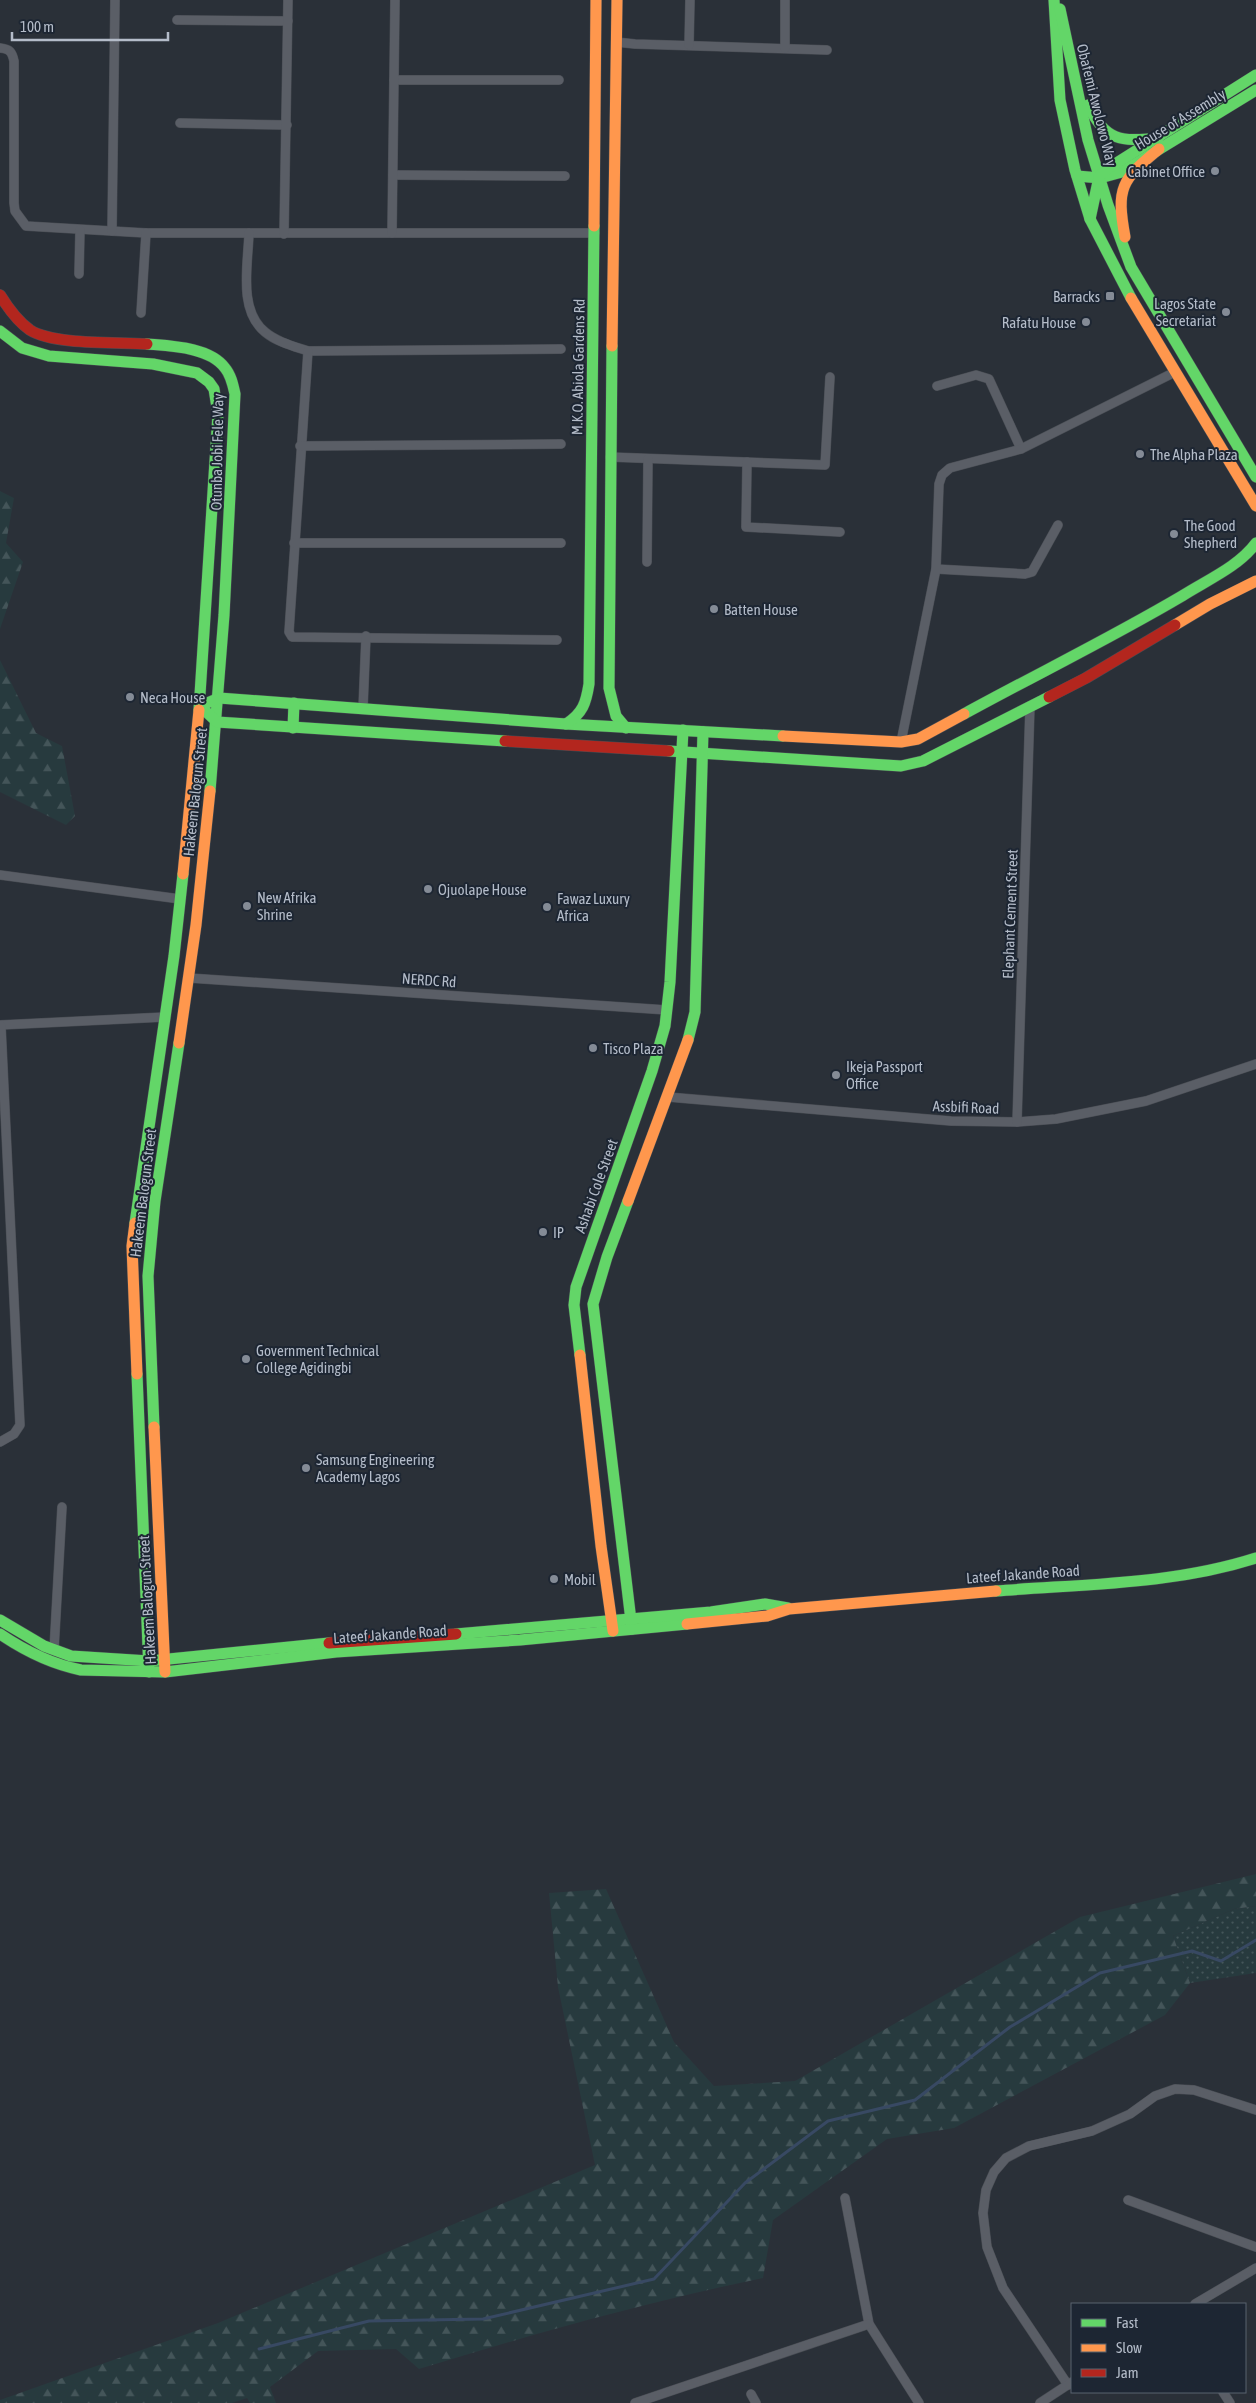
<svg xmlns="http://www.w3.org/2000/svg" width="1256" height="2403" font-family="'Asap Condensed',sans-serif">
<defs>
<pattern id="grass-dots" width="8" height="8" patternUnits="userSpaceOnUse" patternTransform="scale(1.25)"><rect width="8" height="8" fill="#273a3e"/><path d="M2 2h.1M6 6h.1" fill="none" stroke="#445559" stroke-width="1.8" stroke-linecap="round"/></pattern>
<pattern id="forest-firs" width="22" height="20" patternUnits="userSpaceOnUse" patternTransform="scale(1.25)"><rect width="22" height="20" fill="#273a3e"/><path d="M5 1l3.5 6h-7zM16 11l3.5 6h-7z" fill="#445559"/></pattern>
</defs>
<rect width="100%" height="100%" fill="#2a3038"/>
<polygon fill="url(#grass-dots)" points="1256,1906 1256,1973 1190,1983 1173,1936 1234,1909"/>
<g fill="url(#forest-firs)">
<polygon points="0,491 14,498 6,543 23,562 0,629"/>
<polygon points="0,660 36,733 62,746 75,816 66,825 0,792"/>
<path d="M1256 1874V1906L1234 1909 1173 1936 1190 1983 1165 2015 954 2128 887 2139 773 2220 763 2278C647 2302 533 2334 419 2369L396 2349 318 2351 270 2387 276 2403H250L247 2398 232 2403H0V2400L218 2323 595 2165 558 1987 549 1893 606 1889 674 2042 714 2086 795 2081 1080 1917Z"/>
</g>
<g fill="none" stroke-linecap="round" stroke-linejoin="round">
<polyline stroke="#384963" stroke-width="3" points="259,2349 369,2321 483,2319 654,2279 745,2183 828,2121 915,2100 1010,2027 1100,1973 1192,1951 1221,1961 1256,1940"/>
<defs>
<g id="street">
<polyline points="177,20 288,21"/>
<polyline points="616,42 635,44 827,50"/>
<polyline points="689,45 690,0"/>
<path d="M0 48C10 49 12 52 14 61V203L15 211 26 226 146 233H595"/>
<polyline points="785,48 785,0"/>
<polyline points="394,80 559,80"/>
<polyline points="180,123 287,125"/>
<polyline points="393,175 565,176"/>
<polyline points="112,231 115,0"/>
<path d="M249 233C248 265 238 310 265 332 277 342 293 346 308 351L561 349"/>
<polyline points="392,233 395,0"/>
<polyline points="284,234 288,0"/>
<polyline points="79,274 80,230"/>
<polyline points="141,313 146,233"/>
<polyline points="308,351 289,632 292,637 557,640"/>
<polyline points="937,386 976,375 989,379 1021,449"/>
<polyline points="300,446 561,444"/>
<polyline points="610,457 825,465 830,377"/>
<polyline points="747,462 746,527 840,532"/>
<polyline points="294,543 561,543"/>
<polyline points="647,562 648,459"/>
<polyline points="936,569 1025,574 1032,572 1058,525"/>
<polyline points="363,708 366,636"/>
<polyline points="901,742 936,569 939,484 942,475 950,468 1021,449 1175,372"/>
<polyline points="0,875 180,899"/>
<polyline points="189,978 667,1010"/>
<polyline points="0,1025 165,1017"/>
<polyline points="668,1097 951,1121 1017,1122 1056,1119 1146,1101 1256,1064"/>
<polyline points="1017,1122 1030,706"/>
<polyline points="0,1442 14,1434 20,1425 1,1026"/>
<polyline points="54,1650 62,1507"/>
<polyline points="845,2198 869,2324 919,2403"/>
<polyline points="1128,2200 1256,2247"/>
<polyline points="1195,2304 1256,2268"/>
<polyline points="1068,2385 1003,2288 987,2247 983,2213 986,2190 994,2172 1006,2158 1029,2146 1092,2131 1130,2114 1155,2096 1175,2089 1194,2090 1256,2110"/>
<polyline points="1223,2392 1230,2403"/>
<polyline points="751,2394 756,2403"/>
<polyline points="635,2403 869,2324"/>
<polyline points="1040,2403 1072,2382"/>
</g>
<g id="fast">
<polyline points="1054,0 1060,100 1075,170 1090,219 1131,298"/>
<polyline points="1060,9 1088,140 1108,205 1131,267 1256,477"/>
<path d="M1088 105C1105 141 1121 142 1158 138"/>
<polyline points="1077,176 1100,178 1122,172 1256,90"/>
<polyline points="1090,219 1099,177 1104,171 1256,75"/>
<polyline points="0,331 22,348 49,356 153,364 197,373 209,382 214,389 218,414 199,710"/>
<path d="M147 344C170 346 210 347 225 368 231 375 233 385 235 394L224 615 210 791"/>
<polyline points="612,346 609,688 616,716 626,728"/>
<polyline points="200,706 219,698 566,724 783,736"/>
<polyline points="200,706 217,722 505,741"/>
<path d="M964 714C1037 674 1111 638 1182 596 1207 580 1238 567 1256 543"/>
<path d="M566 724C583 713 586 703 589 684L594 226"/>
<polyline points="293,728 294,703"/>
<polyline points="669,751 901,766 923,761 1049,697"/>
<polyline points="688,1040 695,1012 703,732"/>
<polyline points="628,1201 607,1257 593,1304 632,1629"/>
<polyline points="135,1223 174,956 183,874"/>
<polyline points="580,1355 574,1305 576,1287 652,1071 665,1026 670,982 683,730"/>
<polyline points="137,1374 149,1672"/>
<polyline points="154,1427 148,1276 155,1201 179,1043"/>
<path d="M996 1591C1083 1584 1172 1585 1256 1558"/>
<polyline points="0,1620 44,1646 71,1656 149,1661 329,1643"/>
<path d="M0 1634C25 1651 51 1664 81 1670L165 1672 336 1652 520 1640 687 1624"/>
<polyline points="456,1634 711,1612 765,1604 788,1608"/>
</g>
<g id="slow">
<polyline points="594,226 596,0"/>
<path d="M1125 237C1116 188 1121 180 1159 149"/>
<polyline points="1131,298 1256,506"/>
<polyline points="612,346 617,0"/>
<polyline points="1175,625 1210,604 1256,581"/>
<polyline points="783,736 901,742 918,739 964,714"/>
<polyline points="183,874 199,710"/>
<polyline points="179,1043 196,925 210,791"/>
<polyline points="628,1201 688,1040"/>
<polyline points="135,1223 132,1246 137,1374"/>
<polyline points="580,1355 601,1546 613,1631"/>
<polyline points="154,1427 165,1672"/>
<polyline points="687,1624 767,1616 789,1609 996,1591"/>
</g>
<g id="jam">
<path d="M0 295C8 308 17 321 30 330 53 345 117 342 147 344"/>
<polyline points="1049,697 1086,678 1175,625"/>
<polyline points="505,741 669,751"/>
<polyline points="329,1643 456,1634"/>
</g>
</defs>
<use href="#street" stroke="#484c53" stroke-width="10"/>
<use href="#fast" stroke="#484c53" stroke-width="12"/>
<use href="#slow" stroke="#484c53" stroke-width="12"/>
<use href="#jam" stroke="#484c53" stroke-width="12"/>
<use href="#street" stroke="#5a5e66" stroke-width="9"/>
<use href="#fast" stroke="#63d668" stroke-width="11"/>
<use href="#slow" stroke="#ff974d" stroke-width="11"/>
<use href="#jam" stroke="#b3261e" stroke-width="11"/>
</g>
<g fill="#848b96" stroke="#1d2633" stroke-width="2">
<circle cx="1215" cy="171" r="5"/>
<rect x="1105" y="291" width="10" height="10" rx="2.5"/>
<circle cx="1226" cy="312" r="5"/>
<circle cx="1086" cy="322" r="5"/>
<circle cx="1140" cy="454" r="5"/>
<circle cx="1174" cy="534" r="5"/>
<circle cx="714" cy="609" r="5"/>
<circle cx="130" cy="697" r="5"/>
<circle cx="428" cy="889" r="5"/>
<circle cx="247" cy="906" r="5"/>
<circle cx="547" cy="907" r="5"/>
<circle cx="593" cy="1048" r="5"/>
<circle cx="836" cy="1075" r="5"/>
<circle cx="543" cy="1232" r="5"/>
<circle cx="246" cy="1359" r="5"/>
<circle cx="306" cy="1468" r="5"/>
<circle cx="554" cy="1579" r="5"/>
</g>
<g text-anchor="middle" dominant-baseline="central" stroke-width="4" stroke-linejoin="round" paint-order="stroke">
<g font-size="15" fill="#b4bcc9" stroke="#1d2633">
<text transform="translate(1097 105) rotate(76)">Obafemi Awolowo Way</text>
<text transform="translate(1180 119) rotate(-31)">House of Assembly</text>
<text transform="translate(578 367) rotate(-89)">M.K.O. Abiola Gardens Rd</text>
<text transform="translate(217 452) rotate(-89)">Otunba Jobi Fele Way</text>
<text transform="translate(195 792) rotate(-84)">Hakeem Balogun Street</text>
<text transform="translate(1010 914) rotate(-88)">Elephant Cement Street</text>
<text transform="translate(429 980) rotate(4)">NERDC Rd</text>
<text transform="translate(966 1107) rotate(2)">Assbifi Road</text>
<text transform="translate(596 1186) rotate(-70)">Ashabi Cole Street</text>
<text transform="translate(143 1193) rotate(-83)">Hakeem Balogun Street</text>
<text transform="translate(1023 1574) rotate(-4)">Lateef Jakande Road</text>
<text transform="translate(147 1600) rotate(-93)">Hakeem Balogun Street</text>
<text transform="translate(390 1634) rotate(-4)">Lateef Jakande Road</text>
</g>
<g font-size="15" fill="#b4bcc9" stroke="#1d2633" text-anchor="start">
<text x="1205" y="171" text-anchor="end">Cabinet Office</text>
<text x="1100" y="296" text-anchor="end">Barracks</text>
<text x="1216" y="303" text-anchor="end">Lagos State<tspan x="1216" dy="17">Secretariat</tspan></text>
<text x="1076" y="322" text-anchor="end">Rafatu House</text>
<text x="1150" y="454">The Alpha Plaza</text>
<text x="1184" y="525">The Good<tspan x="1184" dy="17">Shepherd</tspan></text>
<text x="724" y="609">Batten House</text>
<text x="140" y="697">Neca House</text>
<text x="438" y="889">Ojuolape House</text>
<text x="257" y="897">New Afrika<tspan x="257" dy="17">Shrine</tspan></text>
<text x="557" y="898">Fawaz Luxury<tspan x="557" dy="17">Africa</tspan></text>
<text x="603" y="1048">Tisco Plaza</text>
<text x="846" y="1066">Ikeja Passport<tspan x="846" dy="17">Office</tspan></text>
<text x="553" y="1232">IP</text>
<text x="256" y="1350">Government Technical<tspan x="256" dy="17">College Agidingbi</tspan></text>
<text x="316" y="1459">Samsung Engineering<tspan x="316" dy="17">Academy Lagos</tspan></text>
<text x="564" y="1579">Mobil</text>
</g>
</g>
<rect x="1071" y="2303" width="175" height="90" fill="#1d2633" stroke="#59626f"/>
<rect x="1081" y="2319" width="25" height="8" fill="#63d668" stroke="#59626f"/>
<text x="1116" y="2328" font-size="15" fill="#b4bcc9">Fast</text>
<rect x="1081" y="2344" width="25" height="8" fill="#ff974d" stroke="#59626f"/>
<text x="1116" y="2353" font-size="15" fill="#b4bcc9">Slow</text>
<rect x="1081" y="2369" width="25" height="8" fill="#b3261e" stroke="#59626f"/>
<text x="1116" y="2378" font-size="15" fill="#b4bcc9">Jam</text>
<path d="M12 32v8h156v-8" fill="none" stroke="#b4bcc9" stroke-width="2.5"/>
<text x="20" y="32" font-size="15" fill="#b4bcc9" stroke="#1d2633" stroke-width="4" paint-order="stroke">100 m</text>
</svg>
